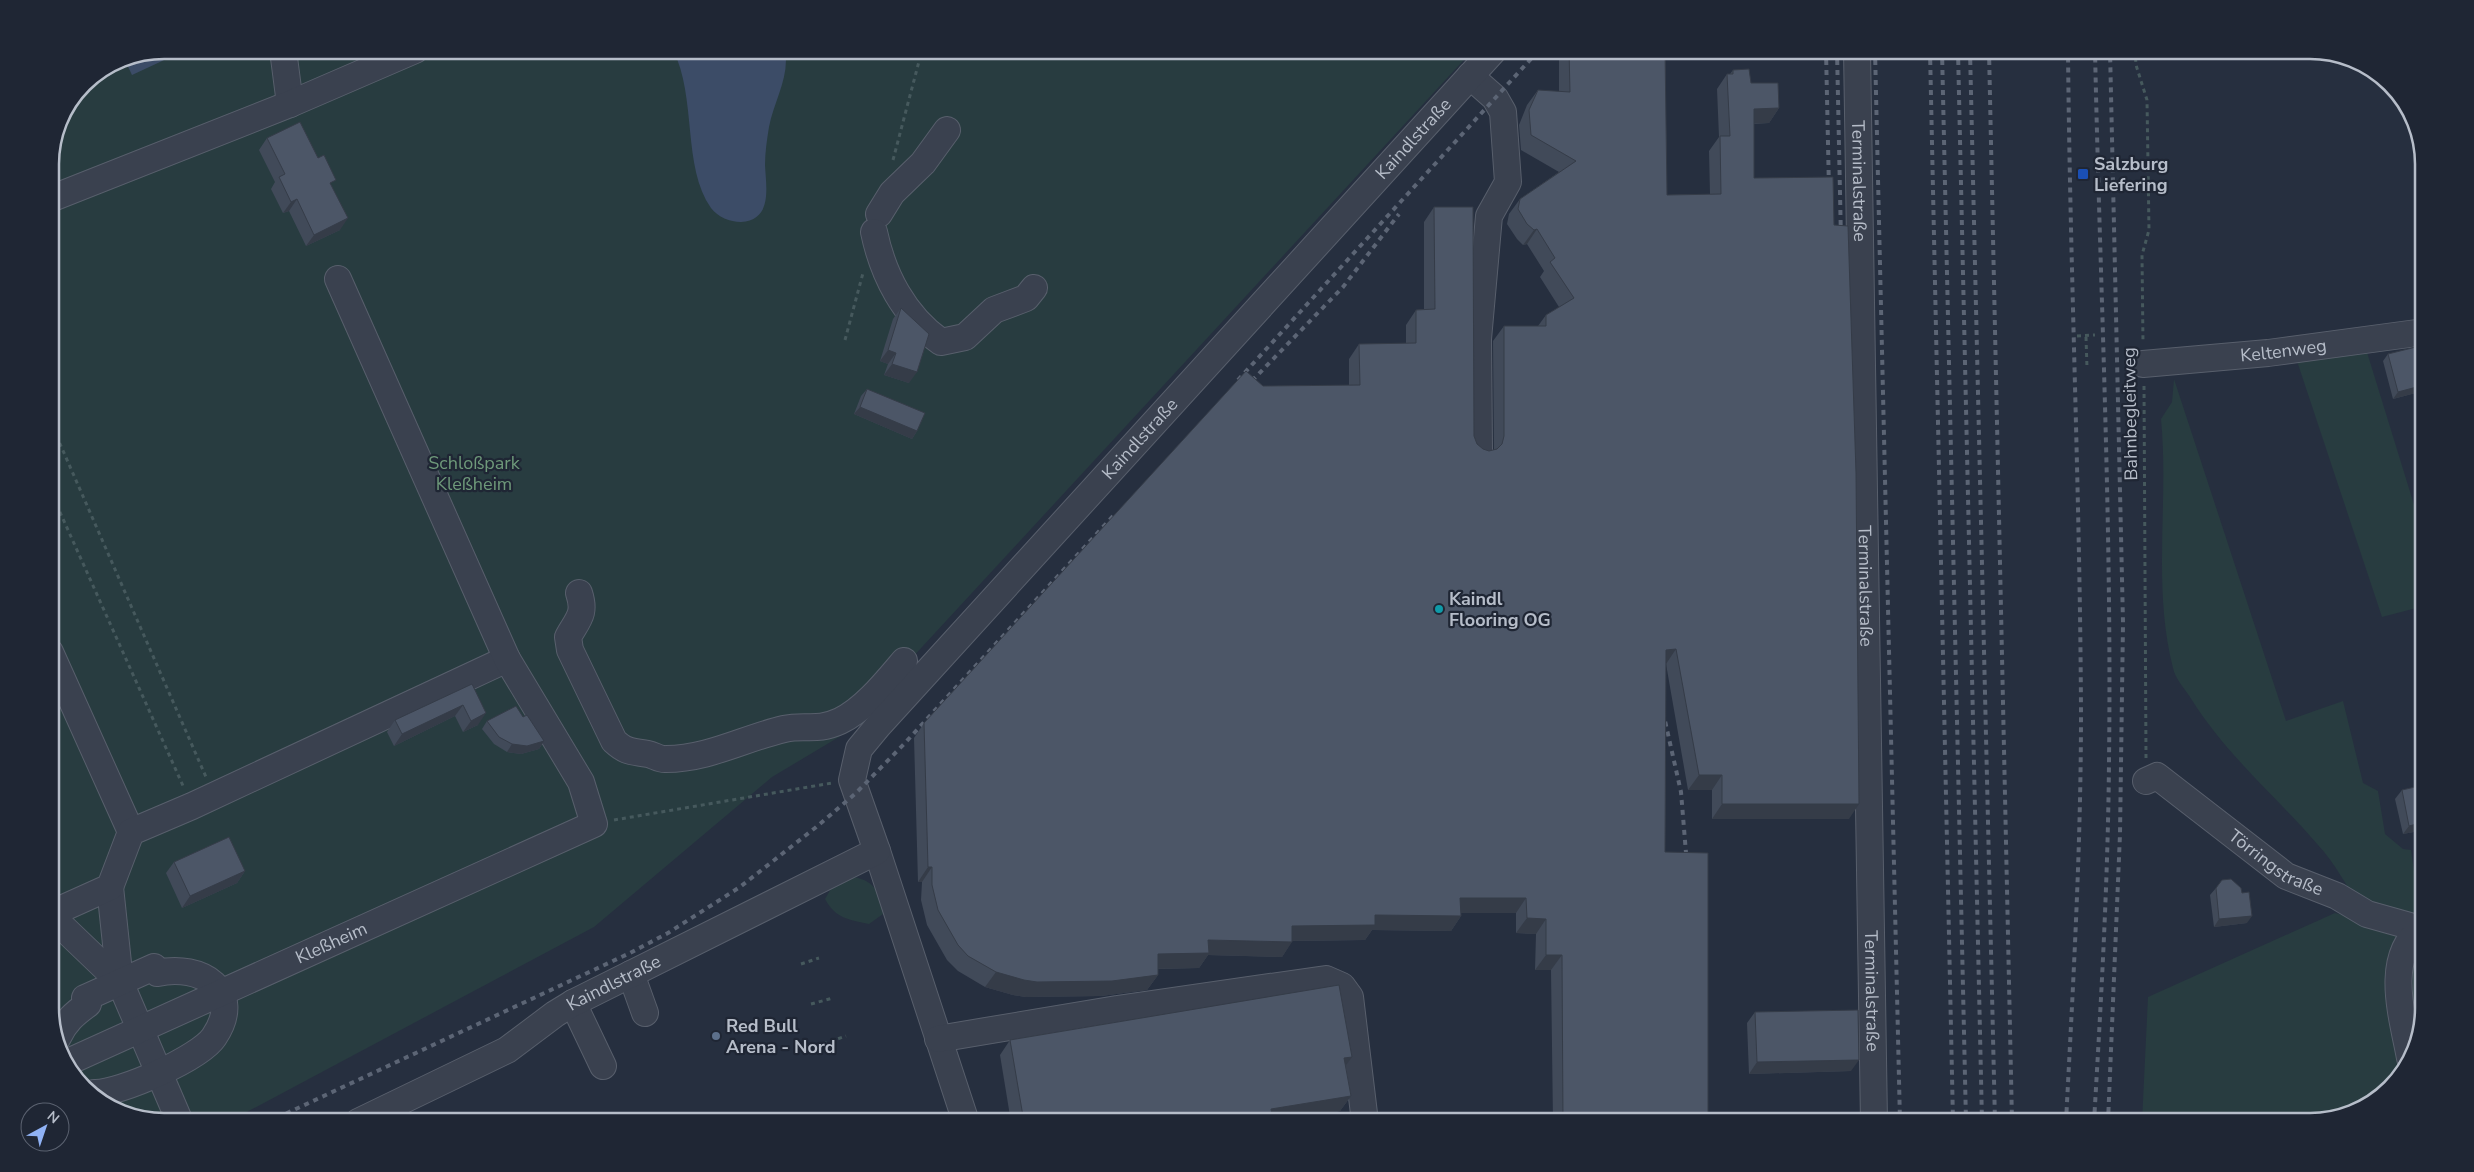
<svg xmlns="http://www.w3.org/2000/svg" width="2474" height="1172" font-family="'Nunito Sans',sans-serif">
<rect width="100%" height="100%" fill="#262f3f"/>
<g fill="#283c40">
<polygon points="164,50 1473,50 839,737 772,777 594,927 228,1122 164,1122 120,1113 73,1077 50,1016 50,157 62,114 84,83 121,59"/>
<polygon points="2366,349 2424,537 2424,606 2382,617 2296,358"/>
<path d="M2174 379 2286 721 2343 701 2363 783 2378 791 2385 834 2403 849 2411 850 2422 926 2361 908C2347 887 2335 863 2318 845 2274 794 2226 755 2190 697 2184 688 2175 678 2173 668 2152 586 2169 502 2161 419L2172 402Z"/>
<path d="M854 877C874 881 882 893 883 914L869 924C849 920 835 918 825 899L832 887Z"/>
<polygon points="2335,913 2388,926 2397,933 2405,1064 2373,1103 2310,1122 2142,1122 2148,997"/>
<polygon points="2424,940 2424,1008 2415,1052 2405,968"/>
</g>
<g fill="#3c4c67">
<polygon points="164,50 172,50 175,55 132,75 124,58"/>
<path d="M673 50H785C790 77 774 101 769 127 767 139 765 152 765 165 766 187 773 220 741 222 730 222 718 217 711 208 682 167 697 97 673 50Z"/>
</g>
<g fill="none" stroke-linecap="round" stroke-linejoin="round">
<defs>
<g id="minor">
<polyline points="283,50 290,104"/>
<path id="s1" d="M1857 50 1874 1122"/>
<polyline points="1470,76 1495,98 1503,112 1508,182 1489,216 1478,339 1479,451"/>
<polyline points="50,199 290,104 415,50"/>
<polyline points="879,214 892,193 923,163 947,130"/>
<path d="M874 232C883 275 904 316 941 342L965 337 994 310 1026 298 1034 288"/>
<path id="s2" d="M2143 364 2268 353 2424 332"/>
<path d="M579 593C586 614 578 619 568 637L570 650 614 741C627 753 632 751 648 754 654 755 660 760 666 759 708 759 745 738 784 729 806 724 816 732 840 721 864 710 887 681 904 661"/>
<polyline points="50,652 131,832"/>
<path id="s3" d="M2146 781 2157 776 2286 876 2337 896 2367 914 2424 930"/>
<polyline points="877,851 966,1122"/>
<polyline points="110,887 120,982"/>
<polyline points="50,914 110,887 131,832 192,806 507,659"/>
<polyline points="50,915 120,982 180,1122"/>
<polyline points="631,974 645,1013"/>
<polyline points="573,1003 603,1066"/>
<path d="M58 1037C65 1022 74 1014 88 1004L85 998 154 967 157 973C201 963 245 991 214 1037 200 1058 119 1094 94 1093"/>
<polyline points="938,1039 1117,1009 1326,979 1342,986 1350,997 1365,1122"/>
<path d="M2410 1058C2403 1019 2383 958 2421 929"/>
<path id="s4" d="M68 1062 594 824 581 782 507 659 338 279"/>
<path id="s5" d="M358 1122 507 1050 555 1014 573 1003 877 851 852 780 859 749 878 726 1494 50"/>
</g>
</defs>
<use href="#minor" stroke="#585f6c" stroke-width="28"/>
<g stroke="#46595d" stroke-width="3" stroke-dasharray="4 4" stroke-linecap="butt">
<polyline points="2135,50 2136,65 2147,100 2149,230 2142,255 2143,343"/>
<polyline points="893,160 922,50"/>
<polyline points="2077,336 2095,335"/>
<polyline points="2086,337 2087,368"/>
<polyline points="845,340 863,273"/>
<polyline points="2144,386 2146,758"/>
<polyline points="50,421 206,777"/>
<polyline points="50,490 184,788"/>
<polyline points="614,820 832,783"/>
<polyline points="801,964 819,958"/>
<polyline points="811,1004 833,998"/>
<polyline points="823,1044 846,1036"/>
</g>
<use href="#minor" stroke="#3a414f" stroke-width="26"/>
<g stroke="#5c6575" stroke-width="4" stroke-dasharray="5 5" stroke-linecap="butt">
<polyline points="1826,50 1829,190"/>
<polyline points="1837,50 1841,240"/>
<polyline points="1875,50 1900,1122"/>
<polyline points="1930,50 1953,1122"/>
<polyline points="1942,50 1966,1122"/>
<polyline points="1958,50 1982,1122"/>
<polyline points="1970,50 1995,1122"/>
<polyline points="1989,50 2012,1122"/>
<polyline points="1238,380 1539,50"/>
<polyline points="1245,388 1343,287 1399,214"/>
<polyline points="1663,712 1681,792 1687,865"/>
<polyline points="268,1122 630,953 668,933 740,887 815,828 856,793 905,743 1114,515"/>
<path d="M2066 1122C2073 986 2081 849 2081 713 2080 492 2070 271 2068 50"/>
<path d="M2094 1122C2101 1002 2108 882 2109 761 2112 524 2100 287 2095 50"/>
<polyline points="2108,1122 2120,834 2123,623 2110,50"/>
</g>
</g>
<g fill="#414a59">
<polygon points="1559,50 1665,50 1667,195 1710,194 1709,151 1719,137 1717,89 1727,74 1730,74 1733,70 1751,83 1779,108 1769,123 1754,124 1754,178 1849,819 1712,819 1712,790 1688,790 1666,664 1665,852 1708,1118 1705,1122 1553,1122 1551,970 1535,970 1536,934 1516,933 1516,913 1461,913 1461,916 1451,931 1372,930 1365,940 1292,941 1282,957 1208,955 1199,968 1158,969 1158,975 1147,990 1101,996 1026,997 1013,995 985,987 958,971 947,960 927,925 921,900 922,882 918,882 914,738 924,723 1263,386 1349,385 1349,359 1359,344 1406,344 1406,325 1416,310 1424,309 1424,222 1434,207 1474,436 1477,444 1483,449 1489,451 1494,450 1493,341 1504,326 1538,326 1546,315 1559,307 1540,277 1544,271 1527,244 1523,245 1517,239 1507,224 1509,214 1520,199 1559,172 1521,150 1519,125 1527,105 1538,90 1559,92"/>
<polygon points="267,138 332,186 340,230 306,246 289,211 283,213 271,189 275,182 259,150"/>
<polygon points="901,308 909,383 884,375 888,364 880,361 893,319"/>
<polygon points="2424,345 2424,396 2423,391 2393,399 2383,361 2388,354"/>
<polygon points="867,389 917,431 912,439 854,414 861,396"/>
<polygon points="472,684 478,725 463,732 455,716 394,746 387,732 395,720"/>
<polygon points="523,717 544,741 539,749 521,754 507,752 494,744 482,729 487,721"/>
<polygon points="2424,785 2424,830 2403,834 2395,799 2402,790"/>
<polygon points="174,862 245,871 237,883 182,908 166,873"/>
<polygon points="2216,888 2242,893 2247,923 2214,927 2210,895"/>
<polygon points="1755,1012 1851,1071 1749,1074 1747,1023"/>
<polygon points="1010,1040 1346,1066 1351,1096 1340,1111 1274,1122 1011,1122 1000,1055"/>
</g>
<g fill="#353c48">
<polygon points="1779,108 1769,123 1744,124 1754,109"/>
<polygon points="297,199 289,211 283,213 291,202"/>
<polygon points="348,218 340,230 306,246 314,235"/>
<polygon points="1537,229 1527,244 1523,245 1534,230"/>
<polygon points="888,350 896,353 888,364 880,361"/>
<polygon points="892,364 917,372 909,383 884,375"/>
<polygon points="2424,385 2424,390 2423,391 2393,399 2398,392"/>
<polygon points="860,407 917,431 912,439 854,414"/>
<polygon points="1676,649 1666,664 1666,650"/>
<polygon points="463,705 455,716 394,746 402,734"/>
<polygon points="486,713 478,725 463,732 471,721"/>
<polygon points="544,741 539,749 521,754 507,752 512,744"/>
<polygon points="1699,775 1722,775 1712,790 1688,790"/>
<polygon points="1722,804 1859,804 1849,819 1712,819"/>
<polygon points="2424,822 2424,830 2403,834 2409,826"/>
<polygon points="928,867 932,867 922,882 918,882"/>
<polygon points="245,871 237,883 182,908 190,896"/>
<polygon points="1460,898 1526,898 1516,913 1450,913"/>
<polygon points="1375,915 1461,916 1451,931 1372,930 1365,940 1282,941 1292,926"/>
<polygon points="2252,916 2247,923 2214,927 2219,919"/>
<polygon points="1527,918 1546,919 1536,934 1516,933"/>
<polygon points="1208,940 1292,942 1282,957 1208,955 1199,968 1147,969 1158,954"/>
<polygon points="1546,955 1562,955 1551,970 1535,970"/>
<polygon points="996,972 1158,975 1147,990 1101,996 1026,997 1013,995 985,987"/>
<polygon points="1352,1057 1341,1072 1344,1058"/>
<polygon points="1859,1060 1851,1071 1749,1074 1757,1062"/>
<polygon points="1351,1096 1340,1111 1274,1122 1262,1122 1271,1109"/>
<polygon points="1708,1118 1705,1122 1696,1122 1698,1119"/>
</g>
<g fill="#4c5667" stroke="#353c48">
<polygon points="1569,50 1665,50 1667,195 1721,194 1720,136 1730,136 1727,74 1733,74 1733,70 1749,69 1751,83 1778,83 1779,108 1754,109 1754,178 1833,177 1834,225 1848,226 1856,473 1859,804 1722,804 1722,775 1699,775 1676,649 1666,650 1665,852 1708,853 1708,1118 1698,1119 1697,1122 1563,1122 1562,955 1546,955 1546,919 1527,918 1526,898 1460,898 1461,916 1375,915 1375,925 1292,926 1292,942 1208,940 1209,953 1158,954 1158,975 1112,981 1037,982 1024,980 996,972 968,956 958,945 938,910 932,885 932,867 928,867 924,723 1246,371 1263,386 1360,385 1359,344 1416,343 1416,310 1435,309 1434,207 1473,207 1474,436 1477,444 1483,449 1489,451 1497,449 1502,444 1504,436 1504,326 1546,326 1546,315 1574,298 1550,262 1555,258 1537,229 1534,230 1527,224 1518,209 1520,199 1576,161 1531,135 1529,110 1538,90 1570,92"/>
<polygon points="300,122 318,158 324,155 336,180 330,183 348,218 314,235 297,199 291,202 279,177 285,174 267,138"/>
<polygon points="901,308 929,334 917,372 892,364 896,353 888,350"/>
<polygon points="2424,345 2424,385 2398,392 2388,354"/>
<polygon points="867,389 925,413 917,431 860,407"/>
<polygon points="472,684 486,713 471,721 463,705 402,734 395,720"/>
<polygon points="516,706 523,717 527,715 544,741 527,746 512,744 499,737 487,721"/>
<polygon points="2424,785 2424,822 2409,826 2402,790"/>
<polygon points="229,837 245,871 190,896 174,862"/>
<polygon points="2231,879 2241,888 2242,893 2249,892 2252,916 2219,919 2216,888 2222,880"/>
<polygon points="1339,985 1352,1057 1344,1058 1351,1096 1271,1109 1273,1122 1024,1122 1010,1040"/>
<polygon points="1858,1010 1859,1060 1757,1062 1755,1012"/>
</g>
<rect fill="#1a4fb4" stroke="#1f2634" stroke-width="2" x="2077" y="168" width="12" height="12" rx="2.5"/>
<circle fill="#0f9aa8" stroke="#1f2634" stroke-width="2" cx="1439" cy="609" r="5"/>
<circle fill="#5c6f8a" stroke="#1f2634" stroke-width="2" cx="716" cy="1036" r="5"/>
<g text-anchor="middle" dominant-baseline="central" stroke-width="4.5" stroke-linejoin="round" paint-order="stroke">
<g font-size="18" fill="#b6bdc9" stroke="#1f2634">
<text stroke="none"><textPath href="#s5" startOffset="1518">Kaindlstraße</textPath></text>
<text stroke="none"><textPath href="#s1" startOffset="131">Terminalstraße</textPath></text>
<text stroke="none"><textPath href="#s2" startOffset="141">Keltenweg</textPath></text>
<text transform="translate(2130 414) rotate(-91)">Bahnbegleitweg</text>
<text stroke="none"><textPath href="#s5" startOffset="1112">Kaindlstraße</textPath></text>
<text stroke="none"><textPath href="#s1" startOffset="536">Terminalstraße</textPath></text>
<text stroke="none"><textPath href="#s3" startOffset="160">Törringstraße</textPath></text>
<text stroke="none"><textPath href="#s4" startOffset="289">Kleßheim</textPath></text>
<text stroke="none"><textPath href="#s5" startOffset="292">Kaindlstraße</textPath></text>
<text stroke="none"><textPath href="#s1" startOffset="941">Terminalstraße</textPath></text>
</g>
<g font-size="18" font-weight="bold" fill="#b6bdc9" stroke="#1f2634" text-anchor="start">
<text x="2094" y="164">Salzburg<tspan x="2094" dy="21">Liefering</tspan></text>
<text x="1449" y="599">Kaindl<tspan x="1449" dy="21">Flooring OG</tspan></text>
<text x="726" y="1026">Red Bull<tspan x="726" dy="21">Arena - Nord</tspan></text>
</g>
<g font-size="18" fill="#6e997a" stroke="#1f2634">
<text x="474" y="463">Schloßpark<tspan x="474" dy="21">Kleßheim</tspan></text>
</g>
</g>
<path d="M0 0H2474V1172H0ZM164 59H2310A105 105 0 0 1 2415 164V1008A105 105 0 0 1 2310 1113H164A105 105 0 0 1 59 1008V164A105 105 0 0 1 164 59Z" fill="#1f2634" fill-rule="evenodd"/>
<path fill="none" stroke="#b6bdc9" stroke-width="2.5" d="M164 59H2310A105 105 0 0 1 2415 164V1008A105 105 0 0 1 2310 1113H164A105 105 0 0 1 59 1008V164A105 105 0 0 1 164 59Z"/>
<g transform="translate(45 1127) rotate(40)"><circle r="24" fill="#1f2634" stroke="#5b6270"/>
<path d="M0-4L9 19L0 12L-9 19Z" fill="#90b2f5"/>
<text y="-8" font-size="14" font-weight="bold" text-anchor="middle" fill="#b6bdc9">N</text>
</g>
</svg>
